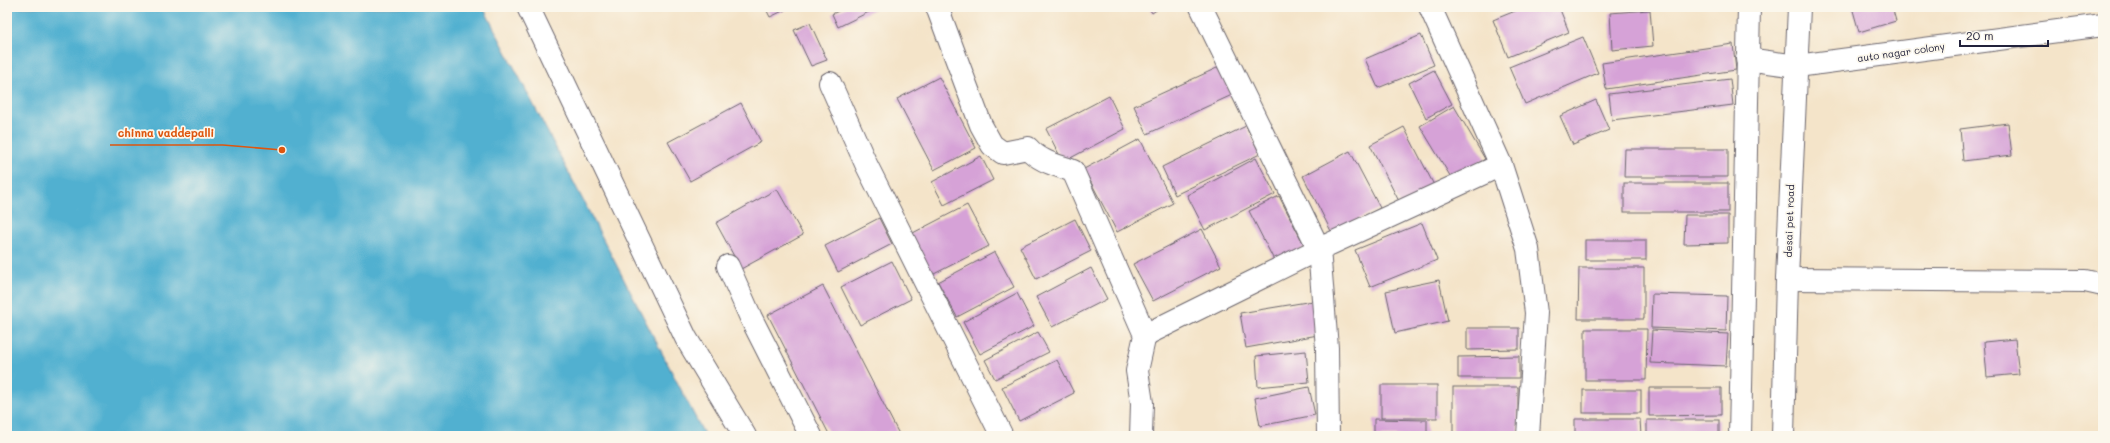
<svg xmlns="http://www.w3.org/2000/svg" width="2110" height="443" font-family="Mali,sans-serif">
<rect width="100%" height="100%" fill="#fbf7ec"/>
<filter id="ink" filterUnits="userSpaceOnUse"><feTurbulence type="fractalNoise" baseFrequency=".025" numOctaves="2"/><feDisplacementMap in="SourceGraphic" scale="8" xChannelSelector="R" yChannelSelector="G"/><feConvolveMatrix kernelMatrix="1 2 1 2 8 2 1 2 1" color-interpolation-filters="sRGB"/></filter>
<filter id="wash" filterUnits="userSpaceOnUse"><feTurbulence type="fractalNoise" baseFrequency=".012" numOctaves="4" result="noise"/><feDisplacementMap in="SourceGraphic" scale="16" xChannelSelector="R" yChannelSelector="G"/><feGaussianBlur stdDeviation="0.9" result="paint"/><feColorMatrix in="noise" values="0 0 0 0 0 0 0 0 0 0 0 0 0 0 0 0 0 1.4 0 .05"/><feComposite in="paint" operator="in"/></filter>
<g filter="url(#wash)">
<rect width="100%" height="100%" fill="#f4e4c9"/>
<polygon fill="#51b0d0" stroke="#3a6986" points="7,7 483,7 705,436 7,436"/>
<g id="blocks">
<g fill="#d6a2d7">
<polygon points="765,7 784,7 785,10 770,17"/>
<polygon points="847,7 879,7 838,27 832,14"/>
<polygon points="1148,7 1161,7 1152,13"/>
<polygon points="1525,7 1559,7 1569,32 1508,57 1493,20"/>
<polygon points="1587,7 1603,7 1603,8 1588,10"/>
<polygon points="1852,7 1892,7 1896,21 1859,32"/>
<polygon points="1650,10 1653,46 1612,50 1610,13"/>
<polygon points="810,23 827,60 811,66 794,30"/>
<polygon points="1421,35 1434,65 1378,88 1365,59"/>
<polygon points="1583,37 1598,73 1525,104 1509,67"/>
<polygon points="1733,44 1736,70 1606,89 1602,63"/>
<polygon points="1219,67 1232,95 1147,134 1134,106"/>
<polygon points="1434,70 1452,104 1426,118 1409,83"/>
<polygon points="939,77 976,148 934,170 897,99"/>
<polygon points="1730,79 1733,105 1612,120 1609,94"/>
<polygon points="1109,96 1125,129 1063,162 1046,129"/>
<polygon points="1596,100 1609,130 1573,145 1560,116"/>
<polygon points="741,103 761,142 690,181 668,142"/>
<polygon points="1454,106 1485,159 1452,179 1420,126"/>
<polygon points="2008,123 2012,155 1963,161 1960,129"/>
<polygon points="1246,126 1260,154 1175,195 1162,167"/>
<polygon points="1404,127 1435,187 1401,205 1370,145"/>
<polygon points="1140,139 1173,203 1117,232 1084,169"/>
<polygon points="1625,149 1728,149 1728,177 1624,177"/>
<polygon points="1350,151 1380,208 1332,233 1303,176"/>
<polygon points="981,156 993,180 944,205 932,182"/>
<polygon points="1256,158 1275,194 1205,230 1187,195"/>
<rect x="1624" y="183" width="104" height="29"/>
<polygon points="777,189 803,235 741,269 716,223"/>
<polygon points="1279,196 1305,247 1275,262 1249,211"/>
<polygon points="967,205 989,246 930,276 909,235"/>
<polygon points="1685,215 1728,215 1728,243 1684,244"/>
<polygon points="879,218 892,244 838,272 825,246"/>
<polygon points="1075,219 1091,251 1036,279 1020,247"/>
<polygon points="1422,223 1437,260 1370,287 1355,250"/>
<polygon points="1202,229 1221,266 1153,301 1133,264"/>
<rect x="1585" y="240" width="61" height="20"/>
<polygon points="995,252 1014,287 957,317 938,282"/>
<polygon points="892,261 911,299 860,325 841,287"/>
<polygon points="1091,268 1107,299 1052,327 1036,297"/>
<polygon points="1579,268 1644,268 1644,319 1578,319"/>
<polygon points="1439,280 1448,321 1395,333 1386,291"/>
<polygon points="823,286 900,436 830,436 768,315"/>
<polygon points="1017,293 1034,326 980,354 963,322"/>
<polygon points="1652,294 1727,296 1726,331 1651,328"/>
<polygon points="1313,301 1318,335 1246,348 1240,313"/>
<polygon points="1467,328 1519,328 1519,349 1467,350"/>
<polygon points="1585,329 1647,329 1646,380 1585,380"/>
<polygon points="1652,330 1728,334 1726,366 1650,363"/>
<polygon points="1038,332 1049,352 995,379 985,360"/>
<polygon points="2015,339 2019,374 1987,377 1984,342"/>
<polygon points="1306,351 1309,382 1258,387 1256,356"/>
<polygon points="1519,356 1519,378 1458,378 1458,357"/>
<polygon points="1057,360 1074,393 1019,421 1002,387"/>
<rect x="1381" y="385" width="56" height="33"/>
<polygon points="1309,387 1315,415 1260,426 1255,398"/>
<rect x="1453" y="387" width="65" height="49"/>
<polygon points="1649,388 1721,388 1721,415 1649,416"/>
<rect x="1583" y="390" width="58" height="23"/>
<polygon points="1374,419 1427,420 1427,436 1374,436"/>
<polygon points="1575,419 1640,419 1641,436 1575,436"/>
<rect x="1647" y="420" width="72" height="16"/>
</g>
</g>
</g>
<g filter="url(#ink)">
<use href="#blocks" fill-opacity="0" stroke="#6c666d" stroke-width="1"/>
<g fill="none" stroke-linecap="round" stroke-linejoin="round">
<defs>
<g id="minor">
<polyline points="528,7 686,338 745,436"/>
<path d="M937 7 981 125 992 145 1003 153 1028 148C1040 162 1057 165 1073 171L1145 335 1137 371 1142 403 1141 436"/>
<polyline points="1201,7 1319,249 1327,348 1328,436"/>
<polyline points="1430,7 1501,165 1528,249 1536,313 1528,436"/>
<polyline points="1747,59 1797,66 2103,25"/>
<polyline points="830,83 866,164 1002,436"/>
<polyline points="728,266 751,318 811,436"/>
<polyline points="1787,279 2085,281 2103,285"/>
<polyline points="1145,335 1319,249 1501,165"/>
</g>
<g id="tertiary">
<polyline points="1740,436 1749,7"/>
<polyline points="1783,436 1787,279 1799,7"/>
</g>
</defs>
<use href="#minor" stroke="#6c666d" stroke-width="24"/>
<use href="#tertiary" stroke="#6c666d" stroke-width="24"/>
<use href="#minor" stroke="#fff" stroke-width="22"/>
<use href="#tertiary" stroke="#fff" stroke-width="22"/>
</g>
</g>
<g text-anchor="middle" dominant-baseline="central" stroke-width="3.5" stroke-linejoin="round" paint-order="stroke">
<g font-size="10" fill="#22223b" stroke="#fbf7ec">
<text transform="translate(1901 52) rotate(-8)">auto nagar colony</text>
<text transform="translate(1789 221) rotate(-88)">desai pet road</text>
</g>
</g>
<path fill="none" stroke="#de560e" stroke-width="1.5" d="M282 150L223 145H110"/>
<circle fill="#de560e" stroke="#fbf7ec" stroke-width="1.5" cx="282" cy="150" r="4"/>
<g font-size="11" text-anchor="middle" font-weight="bold" fill="#de560e" stroke="#fbf7ec" stroke-width="3.5" stroke-linejoin="round" paint-order="stroke">
<text x="166" y="137">chinna vaddepalli</text>
</g>
<rect width="2110" height="443" fill="none" stroke="#fbf7ec" stroke-width="24"/>
<path d="M1960 40v6h88v-6" fill="none" stroke="#22223b" stroke-width="2"/>
<text x="1966" y="40" font-size="12" fill="#22223b" stroke="#fbf7ec" stroke-width="3" paint-order="stroke">20 m</text>
</svg>
